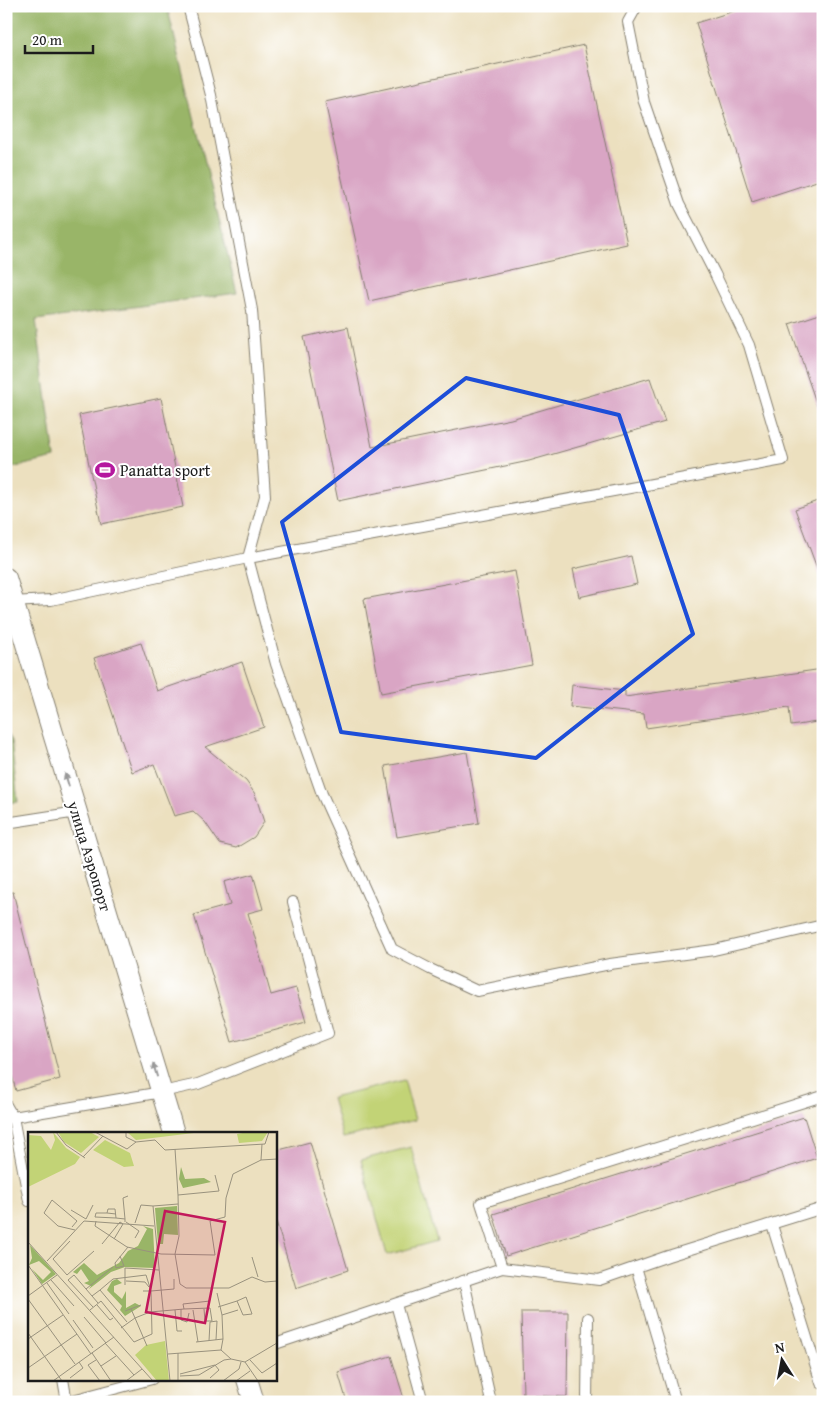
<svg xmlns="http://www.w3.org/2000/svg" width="829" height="1408" font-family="'Gentium Book Plus',serif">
<rect width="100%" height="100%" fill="#fff"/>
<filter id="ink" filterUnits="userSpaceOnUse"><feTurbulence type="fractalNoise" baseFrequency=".02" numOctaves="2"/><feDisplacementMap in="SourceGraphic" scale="10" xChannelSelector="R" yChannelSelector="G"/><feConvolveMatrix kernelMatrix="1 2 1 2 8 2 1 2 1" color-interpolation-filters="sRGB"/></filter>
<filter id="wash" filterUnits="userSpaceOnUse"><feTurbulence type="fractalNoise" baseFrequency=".0096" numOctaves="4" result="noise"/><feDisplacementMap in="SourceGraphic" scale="20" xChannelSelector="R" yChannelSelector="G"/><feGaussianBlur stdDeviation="1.12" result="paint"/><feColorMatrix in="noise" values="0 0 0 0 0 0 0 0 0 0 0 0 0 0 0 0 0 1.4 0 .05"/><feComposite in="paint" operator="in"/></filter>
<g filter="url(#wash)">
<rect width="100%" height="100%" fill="#ece0bf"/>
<g fill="#c2d376" stroke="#6f7849">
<polygon points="404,1080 415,1120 343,1138 332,1098"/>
<polygon points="411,1147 437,1241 387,1255 361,1160"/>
</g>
<g fill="#99b567" stroke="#5a6842">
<polygon points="6,6 167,6 237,293 36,320 55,458 6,469"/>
<polygon points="6,732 11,741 18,802 6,803"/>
</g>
<g id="blocks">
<g fill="#d9a5c4">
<polygon points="750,6 823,6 823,179 752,202 696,23"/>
<polygon points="584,45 627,244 369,301 325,102"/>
<polygon points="823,313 823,414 820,414 789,324"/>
<polygon points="348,327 372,447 511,419 650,378 665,422 529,461 338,501 304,337"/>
<polygon points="161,398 183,507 101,524 79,415"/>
<polygon points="823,499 823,578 821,579 795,509"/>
<polygon points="631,556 637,584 579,597 573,569"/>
<polygon points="515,571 532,665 381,693 364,599"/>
<polygon points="141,643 157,691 242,662 264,727 205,747 246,781 255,794 264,822 254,837 236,848 220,844 205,822 193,811 174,816 154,764 132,772 94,658"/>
<polygon points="823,669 823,721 791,726 789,707 646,728 644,714 570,706 572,685 625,691 625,697"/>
<polygon points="467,752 479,823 397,837 385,766"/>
<polygon points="253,874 263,909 248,913 271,995 296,988 306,1022 232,1042 194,915 230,905 224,882"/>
<polygon points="13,892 60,1079 16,1091 6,1052 6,893"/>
<polygon points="804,1117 817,1158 506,1256 493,1214"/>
<polygon points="310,1142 348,1270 296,1288 275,1218 275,1151"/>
<polygon points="521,1312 568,1312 567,1397 523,1395"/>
<polygon points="391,1356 405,1402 347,1402 338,1372"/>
</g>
</g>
</g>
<g filter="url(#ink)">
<use href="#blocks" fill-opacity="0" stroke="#847e6e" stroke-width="1"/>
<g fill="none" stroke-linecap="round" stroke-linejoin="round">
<defs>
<g id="lane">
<polyline points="188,6 211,95 252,310 265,496 248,558 276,664 322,794 392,949 430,969 477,991 610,964 714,950 823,925"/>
<polyline points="10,602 51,600 248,558 783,460 749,345 715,274 679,204 644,102 628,22 637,6"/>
<polyline points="6,823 77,812"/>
<polyline points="6,1105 13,1117 7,1118"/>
<polyline points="29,1201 13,1117 162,1092 198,1084 328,1033 293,902"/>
<polyline points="772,1225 821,1383 823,1382"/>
<polyline points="636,1267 676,1402"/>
<polyline points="502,1268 599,1280 668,1256 823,1208"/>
<polyline points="464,1281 491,1402"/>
<polyline points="396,1304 423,1402"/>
<polyline points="275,1344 502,1268 481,1203 823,1096"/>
<polyline points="63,1379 67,1402"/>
<polyline points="65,1402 152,1379"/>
<polyline points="587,1402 588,1318"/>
</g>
<g id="street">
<polyline points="6,578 174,1133"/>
<polyline points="247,1379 254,1402"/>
</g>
</defs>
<use href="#lane" stroke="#847e6e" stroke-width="12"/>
<use href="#street" stroke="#847e6e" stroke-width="22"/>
<use href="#lane" stroke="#fff" stroke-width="10"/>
<use href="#street" stroke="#fff" stroke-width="20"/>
</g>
<defs><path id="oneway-solid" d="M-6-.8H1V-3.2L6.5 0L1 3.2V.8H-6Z" transform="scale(1.25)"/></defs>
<g fill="#999">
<use href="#oneway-solid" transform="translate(67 780) rotate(-107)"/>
<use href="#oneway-solid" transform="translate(155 1070) rotate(-107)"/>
</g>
</g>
<path fill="none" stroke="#1d4ed8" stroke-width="4" stroke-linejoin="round" d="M466 378 619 415 693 634 536 758 341 732 282 522Z"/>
<defs>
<symbol id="stadium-bare" viewBox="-9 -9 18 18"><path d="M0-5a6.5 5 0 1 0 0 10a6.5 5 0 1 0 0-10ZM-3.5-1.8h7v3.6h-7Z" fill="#b5179e" stroke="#fff" stroke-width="2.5" paint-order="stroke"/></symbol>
</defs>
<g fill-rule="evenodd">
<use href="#stadium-bare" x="91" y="456" width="28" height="28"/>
</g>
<g text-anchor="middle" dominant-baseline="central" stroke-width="4" stroke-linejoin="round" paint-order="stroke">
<g font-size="16" fill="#1c1c1c" stroke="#fff" text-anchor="start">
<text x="120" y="470">Panatta sport</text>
</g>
<g font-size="16" fill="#1c1c1c" stroke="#fff">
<text transform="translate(90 856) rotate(73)">улица Аэропорт</text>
</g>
</g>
<g transform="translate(28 1132)">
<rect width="249" height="249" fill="#ece0bf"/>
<path d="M25 0 38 16 52 25 47 32 0 55V3L13 4 23 18 27 8ZM30 0H62L71 5 53 21 36 10ZM99 0H174L108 8ZM220 0H240L234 9 211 11 209 2ZM77 8 102 21 106 34 96 35 65 18ZM137 209 141 249H129L107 223 118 213Z" fill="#c2d376"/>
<path d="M153 35 157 47 176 46 183 50 155 56 151 47ZM149 74 150 103 136 102 135 112H130L127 76ZM115 94 125 97 127 136 97 135 83 140 61 157 63 154 56 151 61 149 53 137 49 142 45 140 56 131 69 143 91 131 100 119 110 114 119 97ZM2 113 28 142 14 152 4 137 15 148 23 140 11 129 1 133 4 126ZM89 147 94 151 86 154V160L94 167 98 159V176L107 171 113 174 97 184 92 178 94 174 79 158 84 149Z" fill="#99b567"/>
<path fill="none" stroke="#99927e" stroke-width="1" d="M28 0 38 13 57 26M67 0 99 17 108 10 127 8 137 18 237 12 241 0M98 0V5L108 10M147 17 150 63M55 25 75 4M233 28 234 12M187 43 191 59 150 63 151 104 147 122 152 152 158 156H201L224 145 237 150 249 149M125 74 150 72M43 78 58 87M88 82 79 81 80 77H87L88 86 97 87V90M67 85 88 86M67 85 68 81H79M58 87 65 73M97 87 95 66 100 64M68 89 67 94 99 115 133 122 187 123 182 89 197 85 198 66 205 42 233 28 249 27M98 90 111 99 107 106M107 91 113 73 125 74 142 249M44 95 49 89 24 68 16 81 30 94 47 98M42 109 25 127 39 143 66 119M0 110 125 249M74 112 92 90 95 92 86 107M92 124 96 134 88 136 87 131 100 115M224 125 230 145M19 129 56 89 126 94M0 133 63 222M23 148 46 174M98 149 117 150 121 155M19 151 41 182M97 153V136L131 138M58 157 85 135M72 158 85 147 118 143 123 159H115M189 161 194 183M0 164 29 143M64 164 46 143 40 148 65 175M218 165 224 182 215 183 209 169ZM0 167 47 232M70 171 64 164 72 158 99 190M69 173 82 188 85 186M190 175 209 169M153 177V188L159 190 161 181M156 177 182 176 184 189H177L176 177M62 178 73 169 106 210 124 202 123 159 146 157V147M147 178 149 199H154M165 178 170 210M97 179 113 173M56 185 78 211M45 188 65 216M93 196 107 186 103 177M0 201 34 249M0 207 35 183M195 207 194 183 210 178M181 209 182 190 189 189 188 208M168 210 195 207 193 218M77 211 106 243M119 214 107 186 122 180 156 177 155 172 182 169M64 221 83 249M150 221V249M140 222 193 218 203 227 217 230 249 211M68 228 60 233 72 249M222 228 234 241 249 231M217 230 230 249M73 234 88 224M0 236 49 202M152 242 187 233 191 238 182 246M152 244 171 243 196 228 203 227M42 246 55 236 51 230M25 249 86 205M98 249 114 237M195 249 211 237 213 230M208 249 222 239"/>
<path fill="#c2185b" fill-opacity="0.15" stroke="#c2185b" stroke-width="2.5" d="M137 79 197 90 177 191 118 180Z"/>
<rect width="249" height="249" fill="none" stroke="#1c1c1c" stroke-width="2.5"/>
</g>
<rect width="829" height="1408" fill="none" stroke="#fff" stroke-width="25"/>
<g transform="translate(782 1360) rotate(349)" stroke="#ffffff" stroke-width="4" paint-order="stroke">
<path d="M0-4L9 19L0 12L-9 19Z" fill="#1c1c1c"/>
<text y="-8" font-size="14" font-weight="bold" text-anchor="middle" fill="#1c1c1c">N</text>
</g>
<path d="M25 45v8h68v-8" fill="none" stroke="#1c1c1c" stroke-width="2.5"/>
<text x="32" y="45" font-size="15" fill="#1c1c1c" stroke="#ffffff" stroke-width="4" paint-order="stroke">20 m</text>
</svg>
